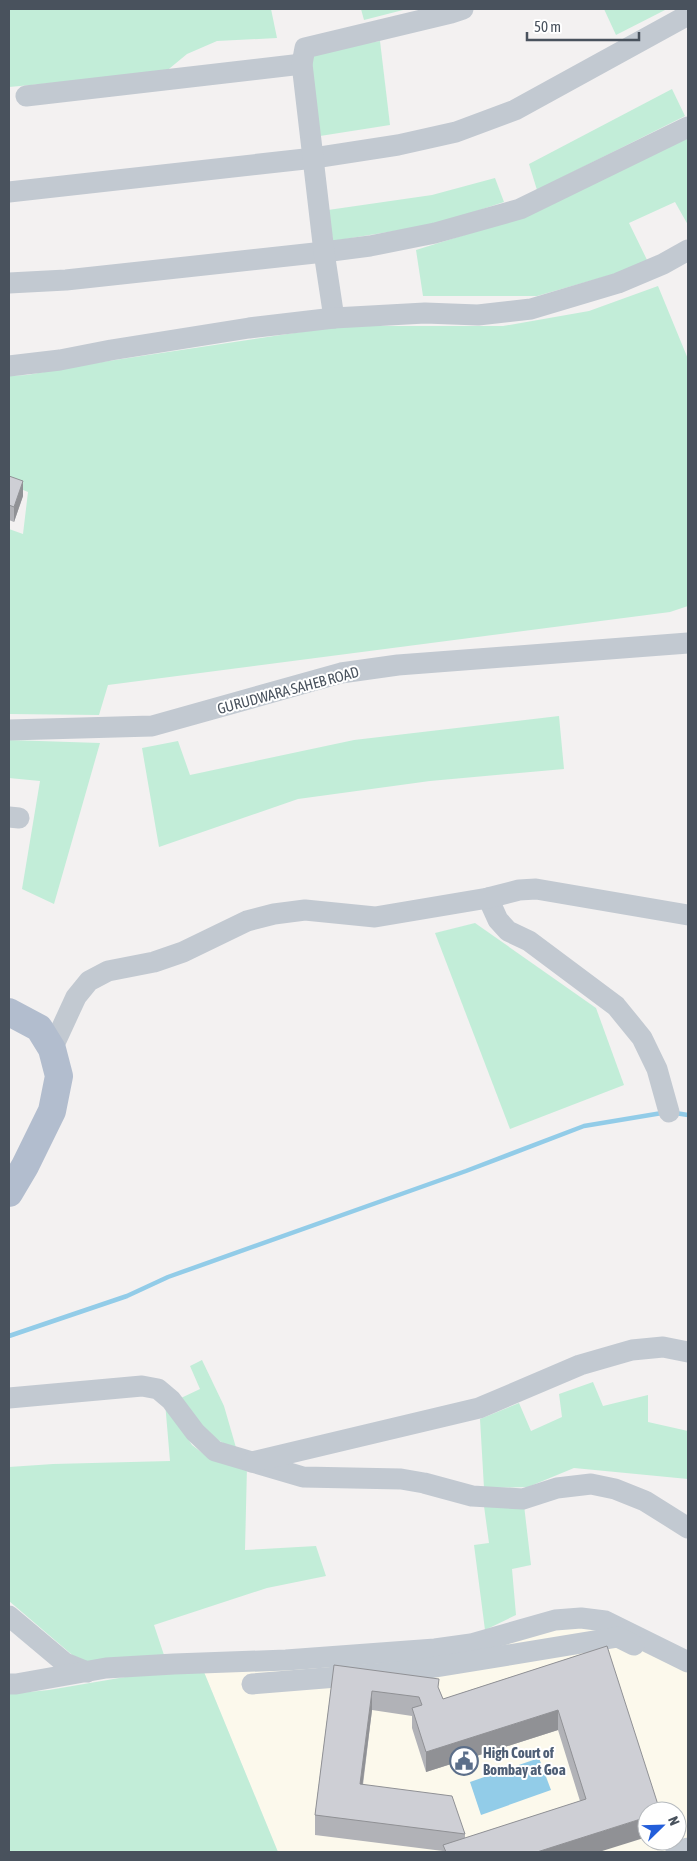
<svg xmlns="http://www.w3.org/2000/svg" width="697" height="1861" font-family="'Asap Condensed',sans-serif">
<rect width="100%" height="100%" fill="#f3f1f1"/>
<path fill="#fcf9ec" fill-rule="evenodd" d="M570 1623 618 1627 688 1666V1852H278L204 1672ZM647 1811H677V1841H647Z"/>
<g fill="#c2edd8">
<polygon points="9,9 271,9 277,38 217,41 187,54 164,73 9,87"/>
<polygon points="361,9 407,9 364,20"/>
<polygon points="604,9 667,9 616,35"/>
<polygon points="380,41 390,125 320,136 309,53"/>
<polygon points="672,89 685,116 537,190 529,164"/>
<polygon points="688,137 688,225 675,202 629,223 649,264 537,296 423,296 416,250 528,215"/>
<polygon points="495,178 504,202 437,224 333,241 328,210 432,195"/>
<polygon points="658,286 688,359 688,606 670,612 108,685 99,715 9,714 9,529 23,534 28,492 9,484 9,376 27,375 95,363 341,326 503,326 589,311"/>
<polygon points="559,716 564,769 430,781 298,799 159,847 142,748 178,741 190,775 354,740"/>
<polygon points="9,740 100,743 54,904 22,889 40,781 9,778"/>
<polygon points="475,923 596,1008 624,1085 510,1129 435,933"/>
<polygon points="202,1360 224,1406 237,1451 204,1432 181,1398 200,1389 190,1366"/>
<polygon points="593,1382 603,1406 648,1395 648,1422 688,1431 688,1479 574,1468 528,1487 484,1488 480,1419 519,1403 531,1431 562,1417 559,1394"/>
<polygon points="165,1402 192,1445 209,1458 247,1466 245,1550 316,1546 326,1576 267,1588 154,1625 165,1658 84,1665 9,1601 9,1467 53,1464 170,1461"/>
<polygon points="524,1505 531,1565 512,1569 516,1615 485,1630 474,1545 489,1543 484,1506"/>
<polygon points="172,1669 204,1672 278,1852 9,1852 9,1694 49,1690"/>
</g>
<polygon fill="#92cce8" points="539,1758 551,1790 481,1815 470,1782"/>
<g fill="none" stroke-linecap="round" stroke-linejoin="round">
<g stroke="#92cce8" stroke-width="4.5">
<polyline points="675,1113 688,1115"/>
<polyline points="9,1336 127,1296 168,1277 466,1171 584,1126 662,1113"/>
</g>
<g stroke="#c2c9d1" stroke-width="21">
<polyline points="26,96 302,64"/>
<polyline points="9,192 314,158 398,145 456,132 515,110 688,15"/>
<polyline points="9,283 66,280 324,252 370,246 435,233 520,209 688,127"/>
<polyline points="334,318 324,252 302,64 305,48 451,13 463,9"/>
<polyline points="9,366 60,360 111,350 249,328 334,318 425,313 478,315 531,309 618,283 663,264 688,250"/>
<polyline points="9,730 152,726 341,673 398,665 688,643"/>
<polyline points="9,817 19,818"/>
<polyline points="488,898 498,920 508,931 529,941 616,1006 642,1038 657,1069 669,1112"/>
<polyline points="52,1049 76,997 89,981 108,971 154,962 183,952 247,921 274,914 305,910 375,917 488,898 519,890 536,889 688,915"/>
<polyline points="9,1398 142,1386 158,1389 171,1400 195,1432 215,1451 303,1477 401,1479 424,1483 472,1496 523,1499 557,1488 591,1484 615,1489 645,1501 688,1528"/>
<polyline points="252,1462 479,1408 580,1365 632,1350 663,1347 688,1352"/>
<polyline points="9,1616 65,1663 87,1672"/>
<polyline points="9,1684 16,1684 106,1668 174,1664 286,1660 435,1649 471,1644 555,1620 581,1618 605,1621 688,1662"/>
<polyline points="252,1684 411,1671 618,1637 634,1645"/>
<polyline points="676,1852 688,1848"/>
</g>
<polyline stroke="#b2bdce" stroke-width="28" points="9,1012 39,1028 52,1049 59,1076 52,1111 25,1166 9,1193"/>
</g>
<g fill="#b1b2b7" fill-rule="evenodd">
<polygon points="9,476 23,496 14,522 9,520"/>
<path d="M607 1646 599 1852H443V1851L315 1835V1815L334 1665 439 1689 443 1699ZM372 1710 412 1716V1728L426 1772 558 1730 580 1801 465 1838V1834L363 1785Z"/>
</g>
<g fill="#909195">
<polygon points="23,481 23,496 14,522 14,507"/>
<polygon points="372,1691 372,1710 360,1804 360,1784"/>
<polygon points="558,1710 558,1730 426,1772 426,1752"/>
<polygon points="647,1817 647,1837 599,1852 537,1852"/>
</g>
<g fill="#cecfd5" stroke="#909195">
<polygon points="9,476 23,481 14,507 9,505"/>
<polygon points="607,1646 660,1811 647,1811 647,1817 537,1852 446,1852 443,1845 586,1799 558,1710 426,1752 412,1708 422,1705 419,1697 372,1691 360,1784 452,1796 465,1834 315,1815 334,1665 439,1679 438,1687 443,1699"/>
</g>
<defs>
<symbol id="civic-ring" viewBox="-11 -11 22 22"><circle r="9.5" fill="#fff" stroke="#5c6f8a" stroke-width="1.5"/><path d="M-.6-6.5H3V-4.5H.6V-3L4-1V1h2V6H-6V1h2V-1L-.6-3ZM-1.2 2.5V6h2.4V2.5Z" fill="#5c6f8a"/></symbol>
</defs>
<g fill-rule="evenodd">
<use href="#civic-ring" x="448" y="1745" width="32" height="32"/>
</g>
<g text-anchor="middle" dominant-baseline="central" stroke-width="4" stroke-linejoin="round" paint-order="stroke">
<g font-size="15" fill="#49525d" stroke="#fff">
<text transform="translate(288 690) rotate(-15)">GURUDWARA SAHEB ROAD</text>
</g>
<g font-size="15" font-weight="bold" fill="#4e5e75" stroke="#fff" text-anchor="start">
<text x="483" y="1752">High Court of<tspan x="483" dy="17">Bombay at Goa</tspan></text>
</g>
</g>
<rect width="697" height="1861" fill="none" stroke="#49525d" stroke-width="20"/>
<g transform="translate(662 1826) rotate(67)"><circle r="24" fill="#ffffff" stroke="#b6babe"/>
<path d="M0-4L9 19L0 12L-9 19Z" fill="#235eda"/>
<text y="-8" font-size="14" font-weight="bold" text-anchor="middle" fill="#49525d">N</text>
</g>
<path d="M527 32v8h112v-8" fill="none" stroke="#49525d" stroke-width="2.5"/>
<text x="534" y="32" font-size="15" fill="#49525d" stroke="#ffffff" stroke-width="4" paint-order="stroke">50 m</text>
</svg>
